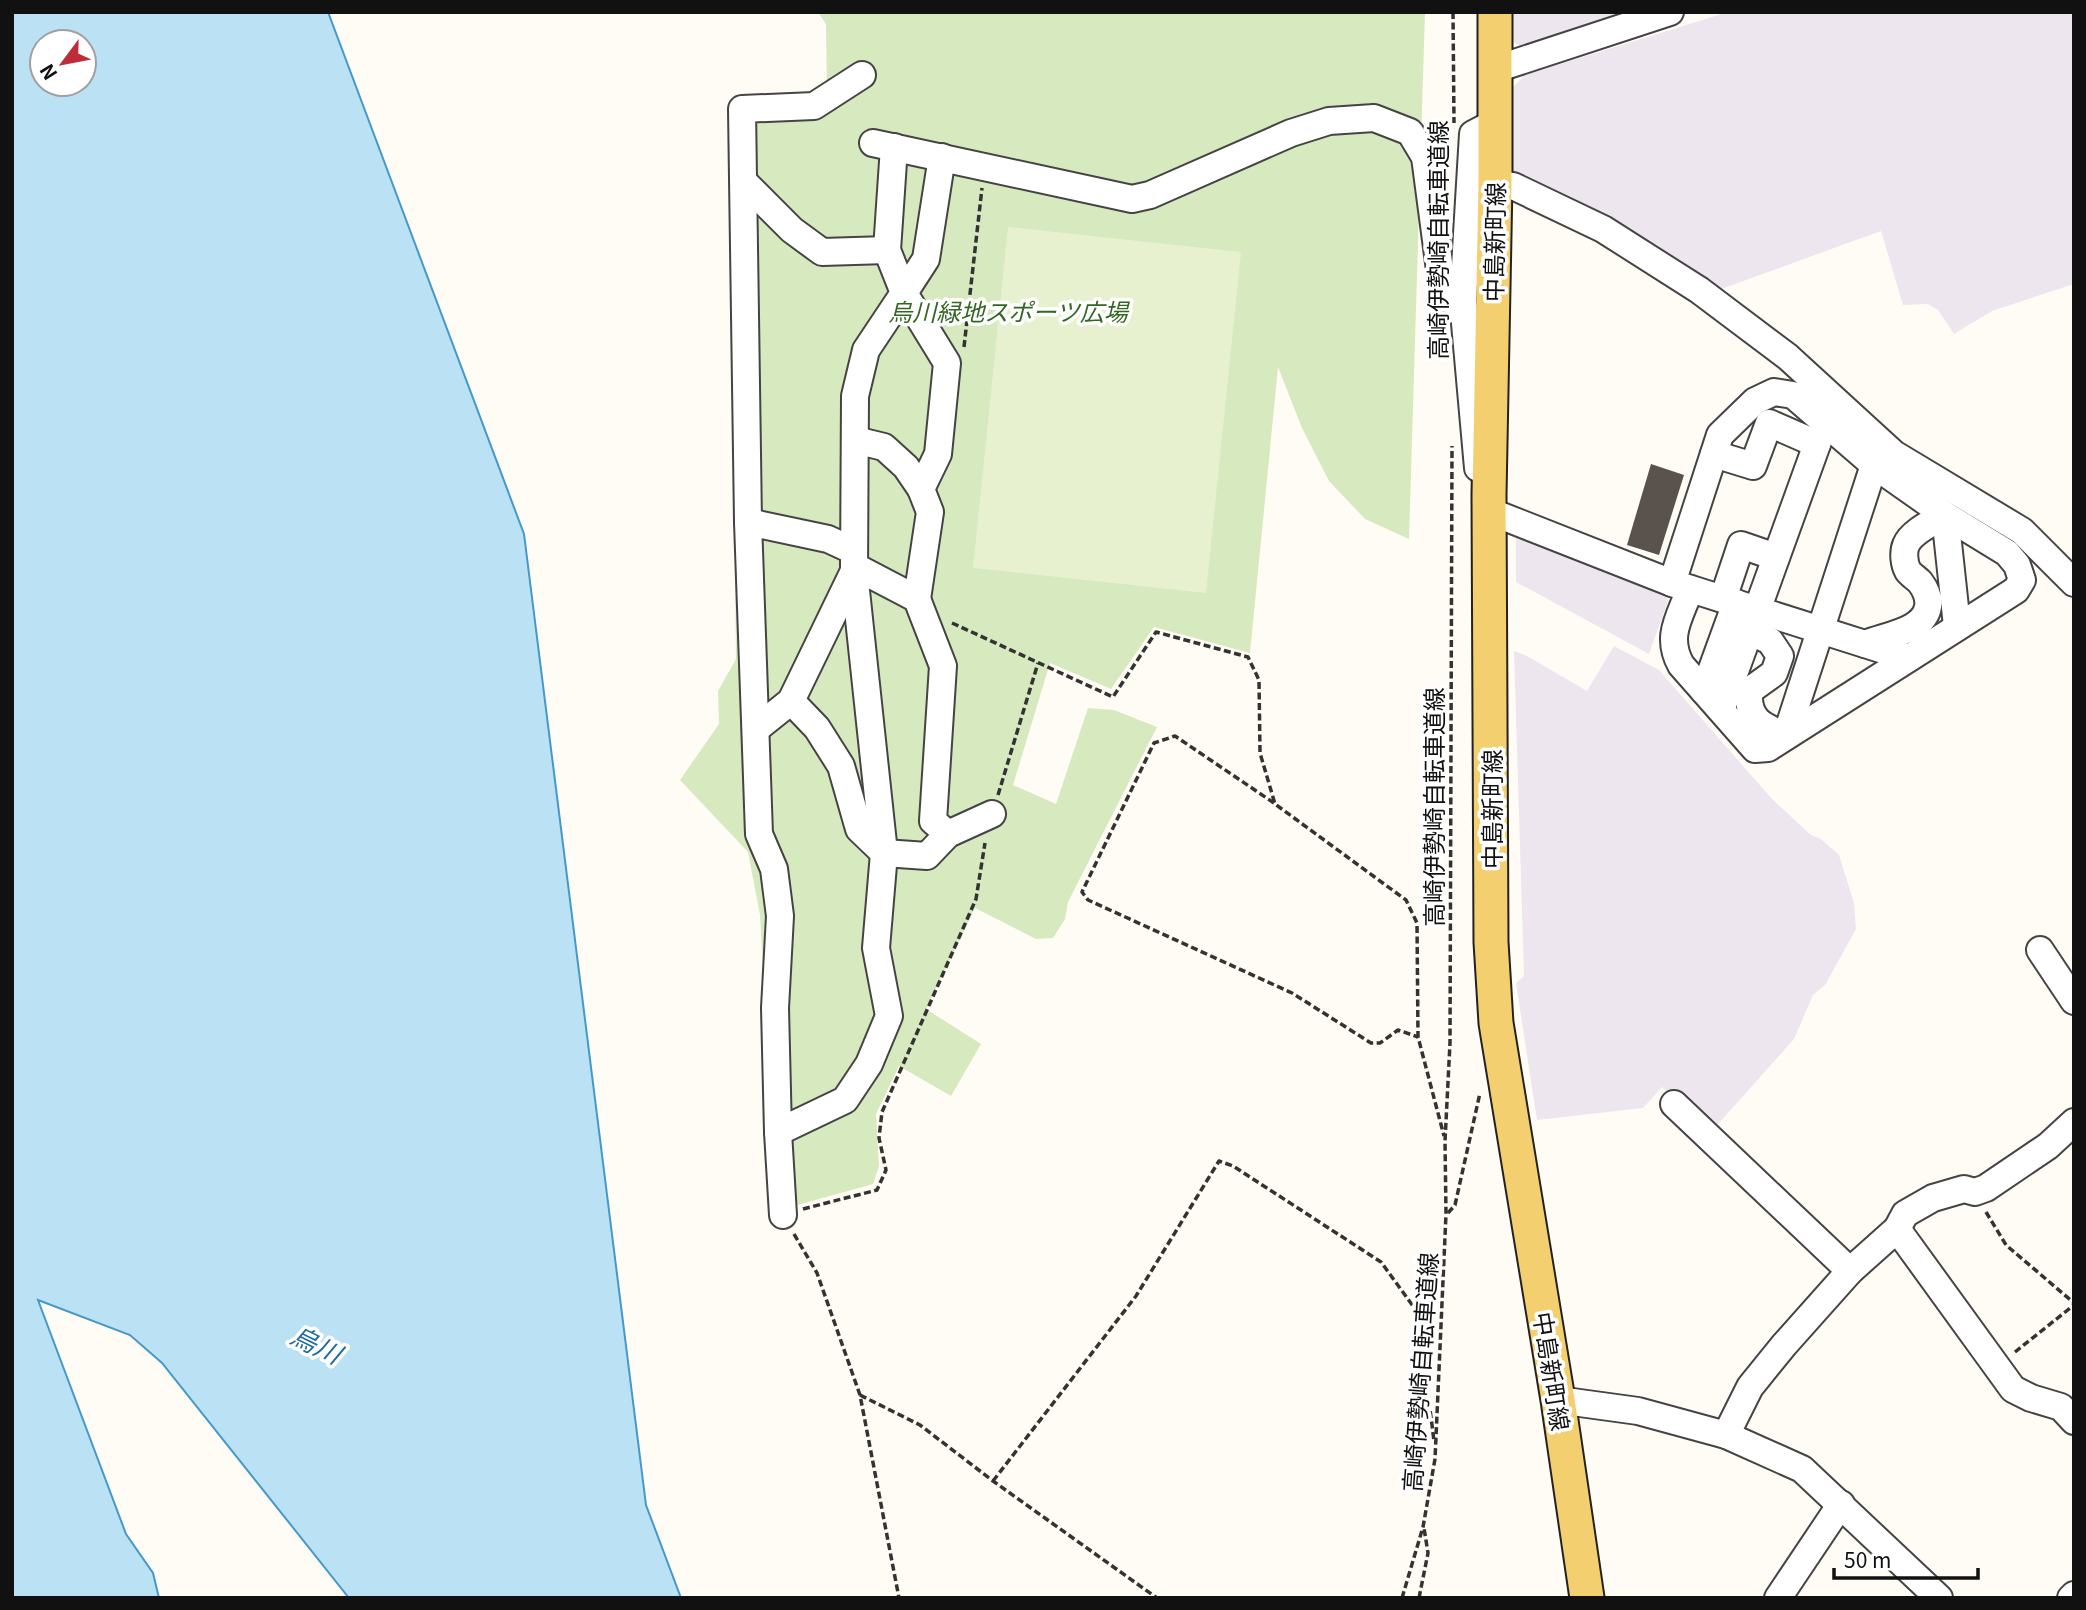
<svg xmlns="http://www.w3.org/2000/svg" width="2086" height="1610" font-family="Georgia,'Noto Sans JP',serif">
<rect width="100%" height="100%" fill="#fffcf5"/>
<g fill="#ede6ef">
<polygon points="1508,12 1628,12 1520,46 1513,42"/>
<polygon points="1728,12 2074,12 2074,284 1992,311 1954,334 1938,310 1928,304 1903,305 1881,231 1713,292 1516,178 1509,169 1513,87 1525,75"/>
<polygon points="1516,529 1665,592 1668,601 1649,654 1516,582"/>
<polygon points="1614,646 1659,670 1772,799 1811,835 1821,839 1839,855 1854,903 1856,929 1825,985 1813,995 1794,1039 1711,1132 1662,1087 1643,1108 1537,1120 1516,983 1524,976 1514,651 1527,656 1587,691"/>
</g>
<polygon fill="#d6e9bf" points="818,12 1425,12 1409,539 1365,519 1329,481 1302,428 1278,367 1250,653 1154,627 1111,689 1050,663 1013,785 1056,804 1088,708 1114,710 1157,727 1068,902 1065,919 1053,938 1036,939 975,908 926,1009 981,1044 951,1096 899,1066 876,1114 879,1166 873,1184 776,1211 760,915 748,852 680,780 719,724 718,691 736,659 732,312 743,98 827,97 826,24"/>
<polygon fill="#e7f1d0" points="1008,227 1241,252 1206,593 973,568"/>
<path fill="#bbe1f5" stroke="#4499c9" stroke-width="2" fill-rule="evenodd" d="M12 12H328L524 534 646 1505 681 1598H349L162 1363 130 1335 38 1300 126 1534 153 1573 159 1598H12ZM42 42H84V84H42Z"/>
<polygon fill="#59524d" points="1651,464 1684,475 1659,555 1627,545"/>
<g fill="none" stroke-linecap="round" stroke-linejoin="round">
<defs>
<g id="minor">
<polyline points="1496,69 1670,12"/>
<polyline points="873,143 1132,199 1150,195 1291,133 1329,121 1374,118 1410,132 1425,157 1443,293 1453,301 1463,301 1478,468"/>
<polyline points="744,182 792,230 822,252 887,250"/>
<polyline points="1495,183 1513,186 1603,229 1699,290 1788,357 1894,454 2022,531 2074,583"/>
<polyline points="1463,301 1473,134 1494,123"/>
<polyline points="855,440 884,447 906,467 921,489 930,512 917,599"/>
<polyline points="1714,454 1753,466 1769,423 1817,444"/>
<polyline points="921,489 938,454 947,363 904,293 926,259 942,157"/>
<polyline points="1489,511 1672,583 1909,658"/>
<polyline points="748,522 828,539 854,551"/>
<polyline points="854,566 917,599 943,666 933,821 948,834"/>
<path d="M1672 583 1720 435 1755 401 1774 392 1793 395 1874 465 1945 515 2007 553 2017 565 2022 580 2016 590 1768 748 1755 749 1681 665C1665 636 1680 617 1690 589"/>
<polyline points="1723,599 1741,545 1776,557"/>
<path d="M1749 631 1770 641 1780 656 1774 673 1749 691C1747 720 1762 726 1786 736L1874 465"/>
<path d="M1865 644C1880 638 1898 635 1912 627 1931 616 1933 599 1920 582 1916 578 1911 575 1908 571 1904 564 1903 552 1906 545 1911 532 1933 522 1945 515L1957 626"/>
<polyline points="1704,691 1736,603"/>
<polyline points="791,701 817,728 841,766 859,829 884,853 927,856 948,834 992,814"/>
<polyline points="1721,710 1825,422"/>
<polyline points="756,729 791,701 853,573"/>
<polyline points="2040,950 2074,1001"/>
<polyline points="1674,1104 1850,1271"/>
<polyline points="778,1132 845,1100 869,1064 889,1016 876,948 884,853 854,572 855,396 866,350 904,293 887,250 894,147"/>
<polyline points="783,1215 778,1132 775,1008 780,916 774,869 759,834 748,522 742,109 814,106 862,75"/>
<polyline points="1897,1229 2013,1389 2031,1398 2061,1407 2074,1421"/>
<polyline points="1558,1400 1638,1411 1726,1435 1802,1469 1939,1598"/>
<polyline points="1726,1435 1750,1387 1784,1345 1850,1271 1897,1229 1905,1214 1933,1198 1964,1189 1975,1192 1986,1188 2048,1146 2074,1122"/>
<polyline points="1778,1598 1841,1504"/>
<polyline points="2071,1598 2074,1595"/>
</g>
<polyline id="major" points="1495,12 1495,183 1489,495 1491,942 1496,1023 1558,1400 1587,1598"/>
</defs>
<use href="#minor" stroke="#444" stroke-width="30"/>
<use href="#major" stroke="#222" stroke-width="37"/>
<g stroke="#333" stroke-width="3.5" stroke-dasharray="7 3.5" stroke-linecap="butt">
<polyline points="1453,12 1454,123"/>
<polyline points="964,347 982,188"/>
<polyline points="952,623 1113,697 1156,632 1248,657 1259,680 1260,753 1275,804 1406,900 1417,923 1418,1037 1444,1136"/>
<polyline points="998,795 1038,663"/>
<polyline points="1274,803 1175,736 1154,743 1082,892 1088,900 1292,993 1371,1043 1380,1043 1398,1030 1418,1037"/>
<polyline points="803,1209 877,1190 886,1170 879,1138 882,1112 976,899 985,843"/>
<polyline points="1986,1212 2006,1245 2074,1303"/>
<polyline points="1448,1213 1455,1205 1480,1093"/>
<polyline points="794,1234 817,1273 860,1395 899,1598"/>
<polyline points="2015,1352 2074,1305"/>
<polyline points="860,1395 920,1425 993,1481 1157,1598"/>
<polyline points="993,1481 1136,1296 1219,1161 1233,1166 1381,1262 1418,1313 1434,1441"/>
<polyline points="1402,1598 1423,1527 1435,1459 1446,1214 1445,1141 1450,1043 1452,446"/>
<polyline points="1419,1598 1428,1553 1424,1528"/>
</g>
<use href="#minor" stroke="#fff" stroke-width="26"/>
<use href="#major" stroke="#f3cf70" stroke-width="33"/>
</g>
<g text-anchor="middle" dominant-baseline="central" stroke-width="7" stroke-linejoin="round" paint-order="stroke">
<g font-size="24" fill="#111" stroke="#fff">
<text transform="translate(1436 240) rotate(-90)">高崎伊勢崎自転車道線</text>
<text transform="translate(1493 242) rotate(-89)">中島新町線</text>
<text transform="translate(1432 807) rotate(-90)">高崎伊勢崎自転車道線</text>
<text transform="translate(1490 809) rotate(-90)">中島新町線</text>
<text transform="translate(1553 1371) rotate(81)">中島新町線</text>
<text transform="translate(1419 1372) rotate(-86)">高崎伊勢崎自転車道線</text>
</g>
<g font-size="24" font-style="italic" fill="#336822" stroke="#fff">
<text x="1008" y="310">烏川緑地スポーツ広場</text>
</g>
<g font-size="26" font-style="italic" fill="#1d6ba0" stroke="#fff">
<text transform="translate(317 1343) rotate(26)">烏川</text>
</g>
</g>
<rect width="2086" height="1610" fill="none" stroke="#111111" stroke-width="28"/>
<g transform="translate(63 63) rotate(238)"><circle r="33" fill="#ffffff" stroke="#a0a0a0" stroke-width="2"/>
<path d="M0-5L12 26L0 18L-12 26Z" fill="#be2c38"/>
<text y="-10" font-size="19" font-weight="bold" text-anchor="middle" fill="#111111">N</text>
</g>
<path d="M1834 1568v10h144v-10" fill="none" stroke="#111111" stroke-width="3.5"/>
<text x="1844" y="1568" font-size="21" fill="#111111" stroke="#ffffff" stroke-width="5" paint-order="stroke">50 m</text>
</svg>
